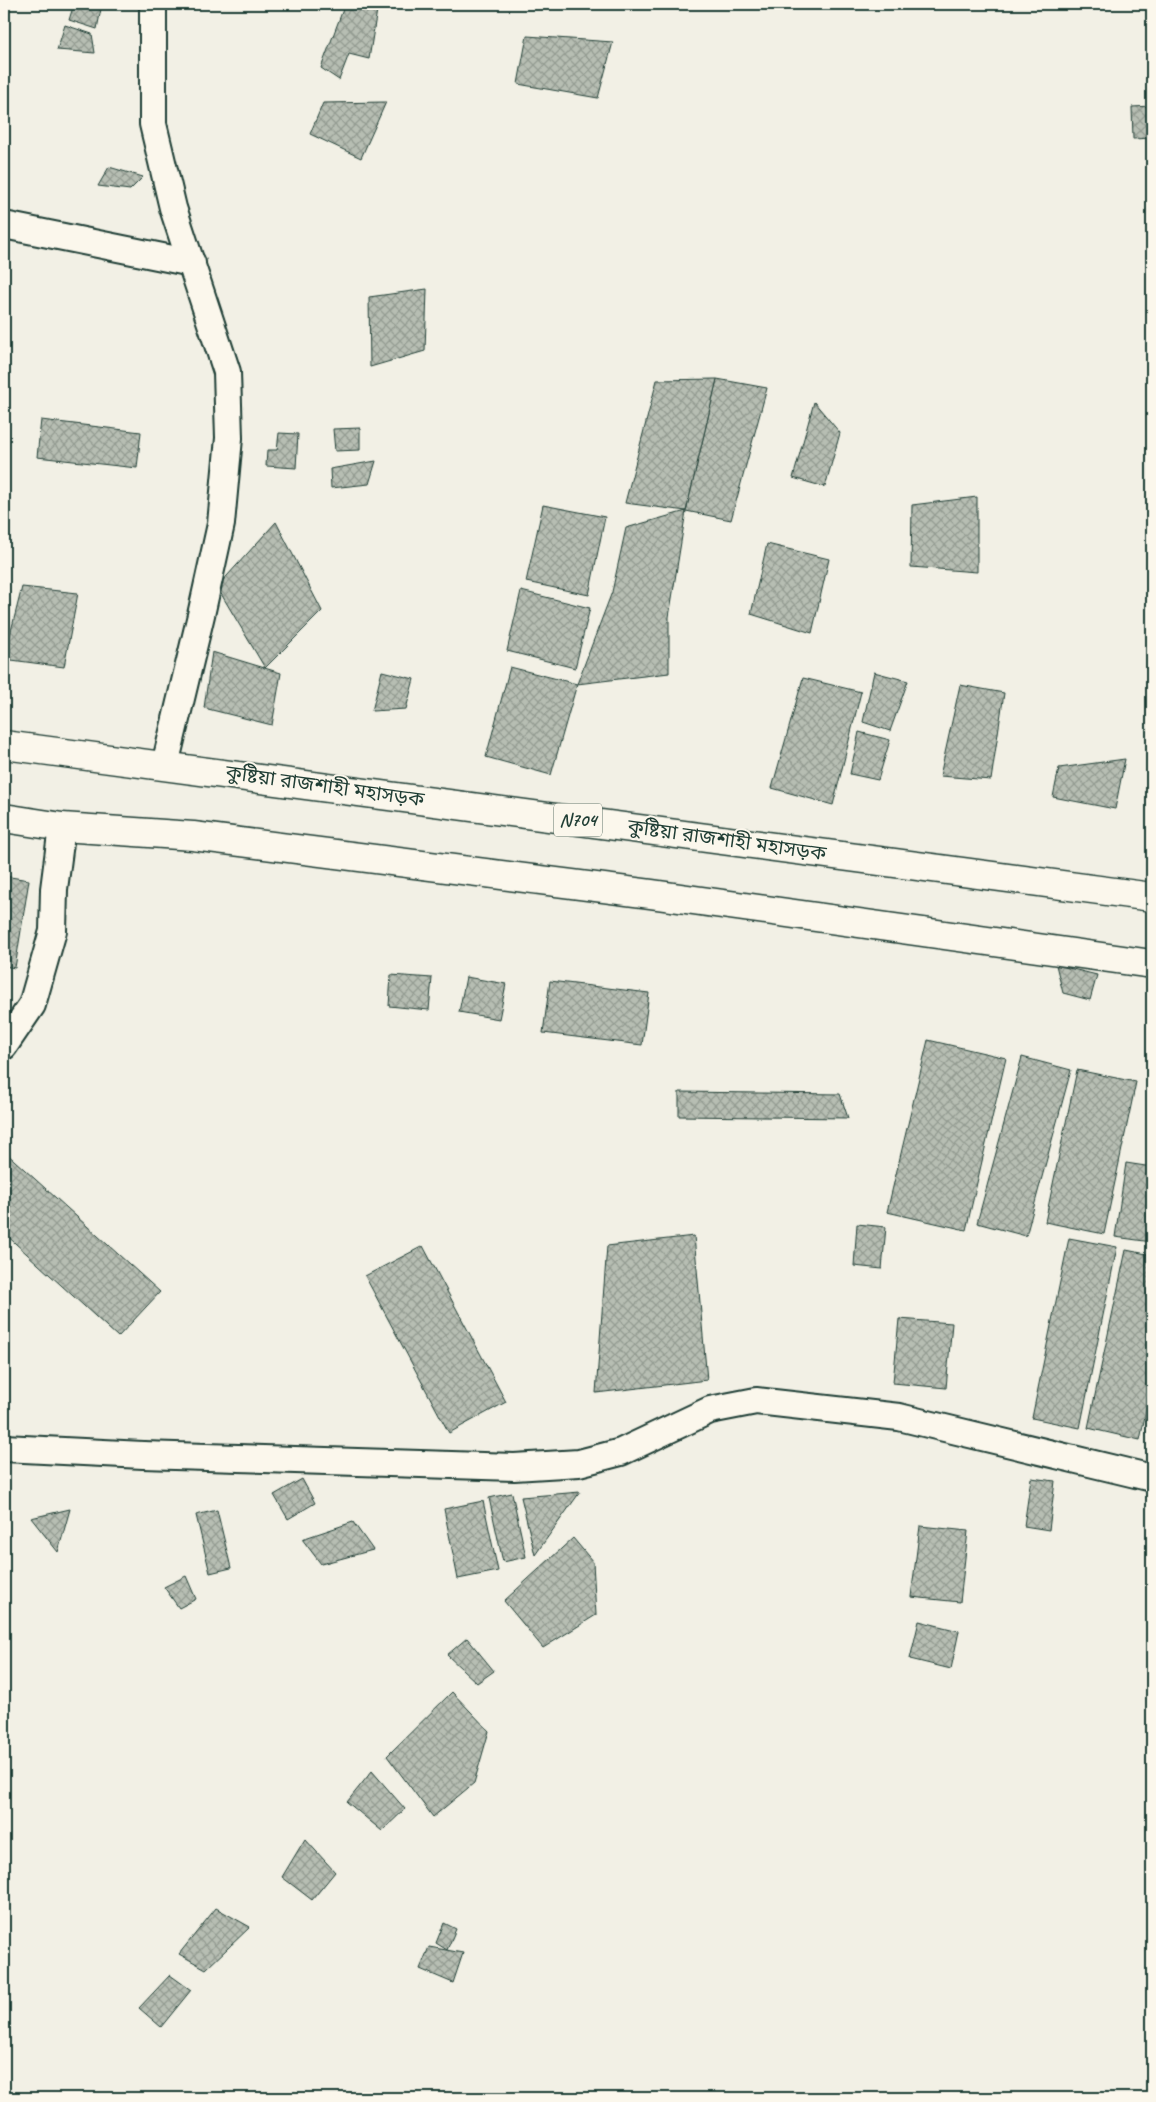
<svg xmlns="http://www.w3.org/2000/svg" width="1156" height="2102" font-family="Caveat,'Noto Sans Bengali',sans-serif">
<defs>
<pattern id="building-cross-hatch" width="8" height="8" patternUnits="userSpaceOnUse" patternTransform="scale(1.25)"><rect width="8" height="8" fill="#b7beb3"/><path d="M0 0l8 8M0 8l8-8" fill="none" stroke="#949c92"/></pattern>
</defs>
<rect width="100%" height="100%" fill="#f2f0e5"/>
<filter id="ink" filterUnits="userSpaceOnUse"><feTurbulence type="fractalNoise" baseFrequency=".02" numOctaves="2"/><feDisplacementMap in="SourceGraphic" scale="10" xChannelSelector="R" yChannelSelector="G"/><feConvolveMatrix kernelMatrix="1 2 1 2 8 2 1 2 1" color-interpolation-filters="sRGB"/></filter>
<g filter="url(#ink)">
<g fill="url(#building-cross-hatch)" stroke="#1f3d34">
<polygon points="74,4 102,4 97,29 69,20"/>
<polygon points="345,4 378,4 369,59 349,54 339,80 321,68"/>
<polygon points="65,25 92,34 95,53 57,50"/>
<polygon points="527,36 613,42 598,98 518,84"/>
<polygon points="386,102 361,158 310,134 323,103"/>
<polygon points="1152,106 1152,138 1133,139 1132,107"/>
<polygon points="109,167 143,177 130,190 98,186"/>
<polygon points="427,289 425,351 370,367 369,297"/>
<polygon points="717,379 767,388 731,520 686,511"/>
<polygon points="717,379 686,511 625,503 657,380"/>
<polygon points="814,402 840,433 825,487 793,478"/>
<polygon points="41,420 141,432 137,468 37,457"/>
<polygon points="360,428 360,450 335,451 333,429"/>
<polygon points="279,433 298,434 296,468 266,466 267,450 277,450"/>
<polygon points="376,461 369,484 331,488 330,469"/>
<polygon points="977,497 977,572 911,567 912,505"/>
<polygon points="543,505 605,517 589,595 526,582"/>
<polygon points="686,511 669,617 669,673 577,684 612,592 626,528"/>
<polygon points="276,522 322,611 265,668 217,587"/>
<polygon points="767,544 829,559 812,633 751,614"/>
<polygon points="22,587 78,593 64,667 4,659"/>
<polygon points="521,591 590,608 575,668 507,651"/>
<polygon points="212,652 281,673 272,725 204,708"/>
<polygon points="510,667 577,684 551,775 486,757"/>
<polygon points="382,671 414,679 406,709 372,711"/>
<polygon points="874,672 908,681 890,731 863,722"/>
<polygon points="803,678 861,692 833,805 772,788"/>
<polygon points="960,685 1004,693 991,780 940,776"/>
<polygon points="859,732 890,740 878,780 850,774"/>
<polygon points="1125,759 1115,809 1053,797 1059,768"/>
<polygon points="4,876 29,880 15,968 4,966"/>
<polygon points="1056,965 1097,975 1090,1000 1063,993"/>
<polygon points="391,975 432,978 429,1010 389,1006"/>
<polygon points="466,977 506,984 499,1019 459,1012"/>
<polygon points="550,981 649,993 642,1045 543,1033"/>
<polygon points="928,1040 1006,1058 966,1230 887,1212"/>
<polygon points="1022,1057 1071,1070 1026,1236 977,1223"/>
<polygon points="1077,1070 1136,1082 1104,1234 1045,1222"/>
<polygon points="679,1092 840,1094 848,1118 679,1116"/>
<polygon points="4,1151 160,1292 118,1337 4,1233"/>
<polygon points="1126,1163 1152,1167 1152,1242 1115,1237"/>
<polygon points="857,1224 886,1227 882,1269 854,1266"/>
<polygon points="694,1236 707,1380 596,1393 607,1246"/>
<polygon points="1069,1238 1117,1247 1080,1428 1032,1418"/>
<polygon points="423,1246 506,1402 449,1433 365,1276"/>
<polygon points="1126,1250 1152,1255 1152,1382 1140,1440 1088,1428"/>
<polygon points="899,1319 952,1323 946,1388 893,1383"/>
<polygon points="1031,1478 1055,1481 1049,1530 1024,1526"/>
<polygon points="302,1479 315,1503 288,1519 274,1495"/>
<polygon points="580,1492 535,1555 521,1497"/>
<polygon points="512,1493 526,1557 503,1562 489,1498"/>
<polygon points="483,1501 498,1571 458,1579 444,1509"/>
<polygon points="70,1509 58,1552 31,1518"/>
<polygon points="217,1510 231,1568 210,1573 196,1515"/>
<polygon points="353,1522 373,1550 321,1564 302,1539"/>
<polygon points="920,1526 968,1531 960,1602 911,1597"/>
<polygon points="573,1538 593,1562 596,1615 543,1648 504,1601"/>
<polygon points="186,1576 196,1599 179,1608 164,1587"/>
<polygon points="919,1621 959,1631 951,1669 910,1659"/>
<polygon points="467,1638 494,1671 477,1683 447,1655"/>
<polygon points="452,1692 489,1731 474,1783 433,1817 387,1756"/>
<polygon points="372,1771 405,1809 382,1831 347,1802"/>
<polygon points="305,1839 335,1872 312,1900 282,1877"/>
<polygon points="216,1908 250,1927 206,1969 179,1954"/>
<polygon points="444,1923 456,1929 447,1950 436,1943"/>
<polygon points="429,1947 463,1953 453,1983 420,1969"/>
<polygon points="170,1975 191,1990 161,2027 139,2008"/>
</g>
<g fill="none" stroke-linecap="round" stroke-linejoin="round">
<defs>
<g id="street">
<polyline points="153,4 153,124 173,208 227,372 229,438 221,524 201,615 165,765"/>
<polyline points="4,225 192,263"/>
<polyline points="4,1046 32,1005 53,931 54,889 62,827"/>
<polyline points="4,1448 143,1455 514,1467 579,1463 621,1452 710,1410 756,1401 899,1417 1152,1478"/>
</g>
<g id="highway">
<polyline points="4,745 1152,897"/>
<polyline points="4,818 62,827 193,836 651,894 1152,964"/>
</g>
</defs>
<use href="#street" stroke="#1f3d34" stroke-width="30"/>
<use href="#highway" stroke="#1f3d34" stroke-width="31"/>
<use href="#street" stroke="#fbf7ec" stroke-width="26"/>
<use href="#highway" stroke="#fbf7ec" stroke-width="28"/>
</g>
</g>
<g text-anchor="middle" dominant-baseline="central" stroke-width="4" stroke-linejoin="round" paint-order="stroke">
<rect fill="#fbf7ec" stroke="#61756b" stroke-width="1" x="554" y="803.5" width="48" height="33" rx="4"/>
<g font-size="19" font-weight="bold" fill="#1f3d34">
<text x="578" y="820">N704</text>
</g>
<g font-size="20" fill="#1f3d34" stroke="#fbf7ec">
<text transform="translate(325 786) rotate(8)">কুষ্টিয়া রাজশাহী মহাসড়ক</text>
<text transform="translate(727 840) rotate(8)">কুষ্টিয়া রাজশাহী মহাসড়ক</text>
</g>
</g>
<rect width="1156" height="2102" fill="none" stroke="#fbf7ec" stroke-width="20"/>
<rect x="10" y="10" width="1136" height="2082" fill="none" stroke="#1f3d34" stroke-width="2" filter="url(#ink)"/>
</svg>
